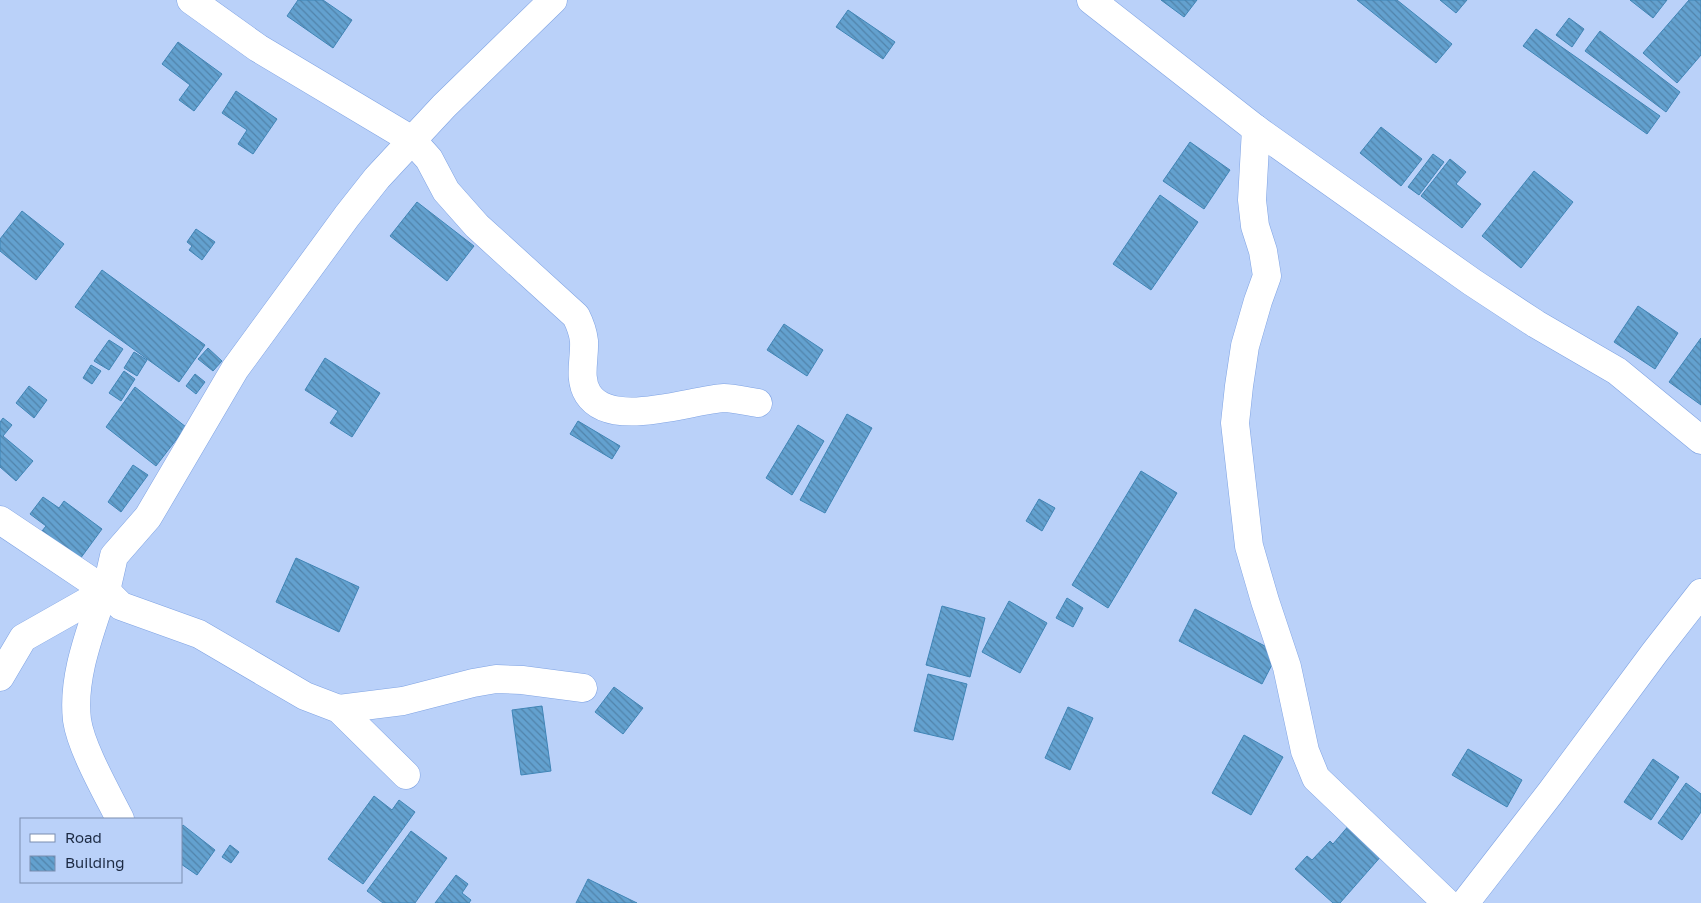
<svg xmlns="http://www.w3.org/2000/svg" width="1701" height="903" font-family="'Golos Text',sans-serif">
<defs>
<pattern id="building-back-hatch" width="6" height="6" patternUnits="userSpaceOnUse" patternTransform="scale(1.25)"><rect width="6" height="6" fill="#63a1cf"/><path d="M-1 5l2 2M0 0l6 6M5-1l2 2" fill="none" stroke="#5183aa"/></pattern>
</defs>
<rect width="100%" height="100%" fill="#bad1f9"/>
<g fill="url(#building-back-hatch)" stroke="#4085b6">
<polygon points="298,0 323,0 352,20 333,48 287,16"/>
<polygon points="1161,0 1197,0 1184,17"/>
<polygon points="1357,0 1397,0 1452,44 1436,63"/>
<polygon points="1440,0 1467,0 1456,13"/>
<polygon points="1630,0 1667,0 1653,18"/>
<polygon points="1689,0 1701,0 1701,55 1677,83 1643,53"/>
<polygon points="848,10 895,42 883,59 836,27"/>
<polygon points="1569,18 1584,29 1572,47 1556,35"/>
<polygon points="1536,29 1660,116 1647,134 1523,46"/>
<polygon points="1600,31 1680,92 1666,112 1585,51"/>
<polygon points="178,42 222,74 194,111 179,100 190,85 162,64"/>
<polygon points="236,91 277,119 253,154 238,144 247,130 222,113"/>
<polygon points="1381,127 1422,159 1401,186 1360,153"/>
<polygon points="1190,142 1230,170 1204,209 1163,181"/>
<polygon points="1433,154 1444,162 1419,195 1408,187"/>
<polygon points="1450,159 1466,172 1456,184 1481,204 1462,228 1421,196"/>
<polygon points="1534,171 1573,202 1521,268 1482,236"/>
<polygon points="1160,195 1198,222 1151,290 1113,264"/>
<polygon points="417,202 474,246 447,281 390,236"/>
<polygon points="22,211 64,244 36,280 0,251 0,239"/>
<polygon points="196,229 215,242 202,260 189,250 192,246 187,242"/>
<polygon points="102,270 205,345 179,382 75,307"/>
<polygon points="1638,306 1678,333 1655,369 1614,342"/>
<polygon points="784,324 823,350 807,376 767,350"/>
<polygon points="1701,338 1701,405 1669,382"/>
<polygon points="109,340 123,349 109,370 94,361"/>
<polygon points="208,348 222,361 213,371 198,359"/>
<polygon points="134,352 147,360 137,376 124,368"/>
<polygon points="325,358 380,393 352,437 330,423 338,411 305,390"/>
<polygon points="91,365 101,371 92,384 83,378"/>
<polygon points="124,371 135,379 121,401 109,393"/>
<polygon points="195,374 205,382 196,394 186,386"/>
<polygon points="29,386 47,400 34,418 16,403"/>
<polygon points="135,387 186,427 156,466 106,427"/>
<polygon points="847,414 872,428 825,513 800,500"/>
<polygon points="3,418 12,425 3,436 33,461 16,481 0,467 0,422"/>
<polygon points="578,421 620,446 612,459 570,434"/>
<polygon points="798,425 824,441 792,495 766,478"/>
<polygon points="133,465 148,475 121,512 108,502"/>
<polygon points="1141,471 1177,493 1108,608 1072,585"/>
<polygon points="43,497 59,508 64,501 102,529 80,559 42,531 46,526 30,514"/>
<polygon points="1039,499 1055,508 1042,531 1026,521"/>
<polygon points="296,558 359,587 339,632 276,602"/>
<polygon points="1067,598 1083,608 1073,627 1056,618"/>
<polygon points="1009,601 1047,623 1020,673 982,652"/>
<polygon points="942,606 985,618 970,677 926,665"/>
<polygon points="1195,609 1278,653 1262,684 1179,641"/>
<polygon points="928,674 967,684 953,740 914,731"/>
<polygon points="614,687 643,708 623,734 595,712"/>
<polygon points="542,706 551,771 521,775 512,710"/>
<polygon points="1068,707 1093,718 1070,770 1045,758"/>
<polygon points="1244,735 1283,757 1251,815 1212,793"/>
<polygon points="1468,749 1522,780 1507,807 1452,775"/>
<polygon points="1653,759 1679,777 1651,820 1624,802"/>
<polygon points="1686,783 1701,794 1701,812 1682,840 1658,823"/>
<polygon points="374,796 392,810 399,800 415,812 363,884 328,859"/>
<polygon points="1350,824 1383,854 1340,903 1333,903 1295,869 1307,856 1312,860 1330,841 1333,844"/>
<polygon points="183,825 215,850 197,875 181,864 181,828"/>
<polygon points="411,831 447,858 415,903 383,903 367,891"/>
<polygon points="230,845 239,852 231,863 222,857"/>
<polygon points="456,875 468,884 462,893 471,900 469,903 435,903"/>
<polygon points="588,879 637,903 576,903"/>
</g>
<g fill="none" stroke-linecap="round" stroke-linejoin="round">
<defs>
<g id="minor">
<path d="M191 0 258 48 412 140 429 159 446 191 477 226 576 316C580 324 583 332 584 341 585 359 578 378 588 394 611 430 690 400 724 398 735 398 748 402 758 403"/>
<polyline points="1091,0 1256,129 1472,282 1536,324 1617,371 1701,440"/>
<polyline points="1256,129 1252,200 1255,226 1263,251 1267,276 1258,301 1245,346 1239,386 1235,423 1249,546 1265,601 1287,667 1305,751 1316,778 1447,903"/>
<polyline points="0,520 106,591 121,606 199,634 305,696 339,709 406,775"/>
<path d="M103 593C90 633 72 677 77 720 81 748 107 793 120 819"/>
<polyline points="0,677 23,638 106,591 114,556 148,517 235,369 347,216 377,178 444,106 553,0"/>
<polyline points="339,709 403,701 473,683 496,679 522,680 583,688"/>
<polyline points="1465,903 1551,792 1655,652 1701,593"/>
</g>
</defs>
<use href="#minor" stroke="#7fa3e3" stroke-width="29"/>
<use href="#minor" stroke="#fff" stroke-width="28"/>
</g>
<rect x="20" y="818" width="162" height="65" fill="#bad1f9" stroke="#7b8eb0"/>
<rect x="30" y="834" width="25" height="8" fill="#ffffff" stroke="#7b8eb0"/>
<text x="65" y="843" font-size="15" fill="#1c2a43">Road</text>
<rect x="30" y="856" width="25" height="15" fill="url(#building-back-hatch)" stroke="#7b8eb0"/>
<text x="65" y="868" font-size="15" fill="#1c2a43">Building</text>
</svg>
